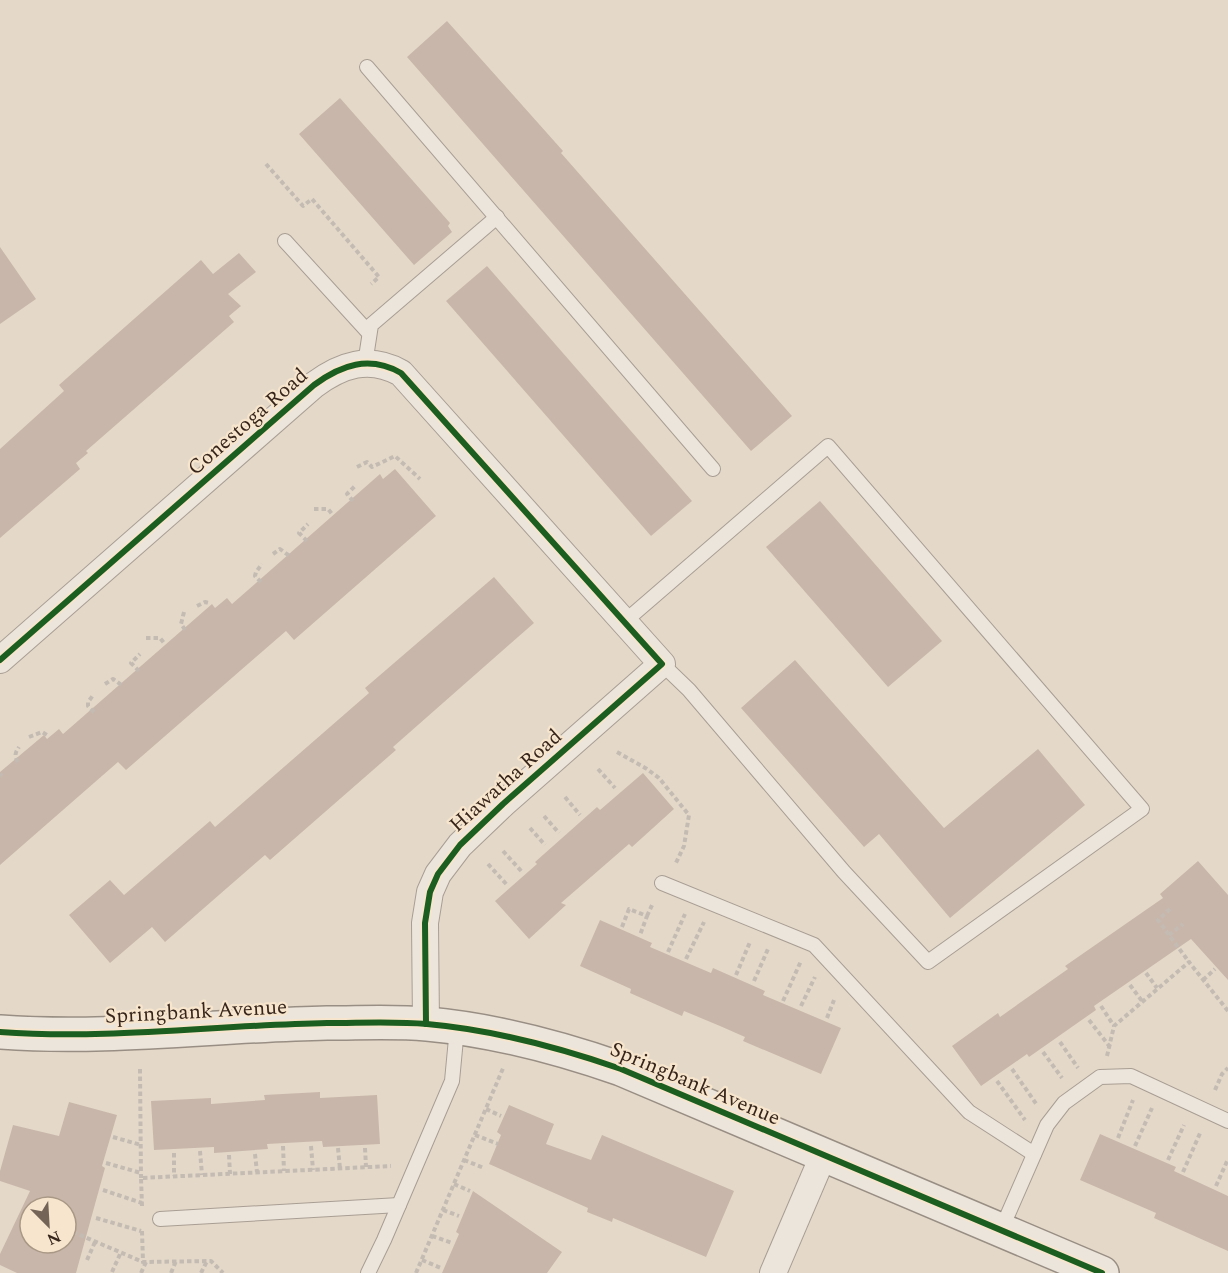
<svg xmlns="http://www.w3.org/2000/svg" width="1228" height="1273" font-family="Spectral,serif">
<rect width="100%" height="100%" fill="#e4d9c9"/>
<g fill="#c8b6aa" fill-rule="evenodd">
<polygon points="447,21 563,151 561,153 792,416 751,451 407,57"/>
<polygon points="340,98 450,223 448,226 452,232 414,265 299,134"/>
<polygon points="0,247 36,299 0,324"/>
<polygon points="239,253 256,272 228,294 241,306 229,316 234,322 86,451 88,453 76,463 80,469 0,538 0,449 64,391 59,385 201,260 213,274"/>
<polygon points="487,266 692,501 651,536 446,301"/>
<polygon points="395,469 436,516 294,640 286,631 126,770 118,762 0,865 0,772 44,735 47,739 59,729 63,734 212,604 215,608 227,598 232,604 380,474 383,479"/>
<polygon points="820,501 942,641 888,687 766,547"/>
<polygon points="494,577 534,623 393,747 396,750 270,860 265,855 165,942 152,927 110,963 69,915 110,880 124,895 210,821 215,827 369,693 365,688"/>
<polygon points="795,660 944,828 1038,749 1085,805 950,918 879,834 864,847 741,708"/>
<polygon points="643,773 674,809 632,847 629,844 561,903 566,905 529,939 495,901 537,864 535,862 597,807 600,810"/>
<polygon points="1198,861 1228,895 1228,980 1191,939 1094,1006 1096,1010 1029,1057 1027,1054 981,1086 952,1046 998,1013 1000,1017 1021,1002 1068,969 1065,966 1163,898 1160,894"/>
<polygon points="600,920 652,943 650,947 711,973 713,968 765,991 763,995 841,1028 821,1074 743,1041 745,1037 720,1026 684,1011 682,1016 630,993 631,989 580,966"/>
<polygon points="320,1092 320,1098 377,1095 380,1144 323,1147 322,1141 267,1144 268,1149 214,1153 214,1147 154,1150 151,1101 211,1098 211,1104 265,1100 264,1095"/>
<path d="M69 1102 117 1115 102 1166 105 1168 76 1273H17L0 1265V1254L30 1191 0 1181V1171L13 1125 59 1136ZM30 1207H66V1243H30Z"/>
<polygon points="509,1105 554,1124 546,1144 591,1160 602,1135 734,1191 706,1257 613,1218 612,1222 587,1212 588,1208 489,1164 501,1135 497,1132"/>
<polygon points="1100,1134 1176,1167 1174,1171 1228,1196 1228,1251 1154,1218 1156,1213 1080,1180"/>
<polygon points="473,1191 562,1252 547,1273 442,1273 459,1234 456,1232"/>
</g>
<g fill="none" stroke-linecap="round" stroke-linejoin="round">
<defs>
<g id="service">
<polyline points="367,67 713,469"/>
<polyline points="285,241 369,333"/>
<polyline points="365,364 371,325 497,217"/>
<polyline points="623,623 828,446 1142,809 928,962 844,872 689,690 662,664"/>
<polyline points="662,883 814,945 969,1112 1034,1154"/>
<polyline points="160,1219 399,1205"/>
<polyline points="1001,1230 1047,1125 1064,1103 1100,1077 1131,1076 1228,1121"/>
<polyline points="368,1273 384,1240 452,1081 457,1028"/>
</g>
<g id="minor">
<path d="M0 660 314 385C341 365 369 355 401 373L662 664 503 804 460 845 438 874 430 892 425 923 426 1024"/>
<polyline points="773,1273 823,1156"/>
</g>
<path id="secondary" d="M0 1032C109 1040 218 1025 327 1023 360 1023 394 1021 427 1024 494 1030 558 1047 621 1069L1102 1273"/>
</defs>
<use href="#service" stroke="#a99e93" stroke-width="16"/>
<use href="#minor" stroke="#a99e93" stroke-width="28"/>
<use href="#secondary" stroke="#998e83" stroke-width="36"/>
<g stroke="#c4bbb3" stroke-width="4" stroke-dasharray="4.5 3" stroke-linecap="butt">
<polyline points="266,164 303,206 312,199 379,277 371,284"/>
<polyline points="357,467 367,462 372,467 395,456 420,479"/>
<polyline points="353,501 347,494 355,486"/>
<polyline points="314,509 328,509 332,514"/>
<polyline points="307,541 299,533 308,524"/>
<polyline points="273,554 280,549 291,557"/>
<polyline points="261,582 255,576 256,572 262,564"/>
<polyline points="197,606 205,602 209,603"/>
<polyline points="184,612 181,624 186,631"/>
<polyline points="146,638 160,638 164,643"/>
<polyline points="139,671 131,663 140,654"/>
<polyline points="105,684 113,679 123,686"/>
<polyline points="94,712 88,706 88,702 94,694"/>
<polyline points="29,737 42,732 47,735"/>
<polyline points="617,752 647,769 659,778 689,815 684,846 675,865"/>
<path d="M18 762C14 756 15 753 19 747"/>
<polyline points="598,769 615,788"/>
<polyline points="0,774 2,776"/>
<polyline points="565,797 580,815"/>
<polyline points="544,816 559,833"/>
<polyline points="530,828 545,845"/>
<polyline points="503,851 523,873"/>
<polyline points="488,864 508,886"/>
<polyline points="1170,909 1158,920 1189,962"/>
<polyline points="647,916 653,903"/>
<polyline points="622,927 629,909 647,916 640,935"/>
<polyline points="1169,935 1183,924"/>
<polyline points="668,952 685,914"/>
<polyline points="686,959 704,922"/>
<polyline points="1146,973 1157,988"/>
<polyline points="736,975 750,942"/>
<polyline points="1203,980 1215,969"/>
<polyline points="754,981 768,949"/>
<polyline points="1130,985 1142,1001"/>
<polyline points="783,1001 801,961"/>
<polyline points="801,1006 815,977"/>
<polyline points="1101,1006 1114,1026"/>
<polyline points="827,1018 834,1000"/>
<polyline points="1089,1020 1110,1047"/>
<polyline points="1060,1042 1078,1068"/>
<polyline points="1043,1052 1062,1078"/>
<polyline points="1107,1056 1114,1026 1189,962 1228,1011"/>
<polyline points="140,1069 141,1178"/>
<polyline points="1012,1069 1037,1105"/>
<polyline points="997,1081 1025,1120"/>
<polyline points="1215,1090 1222,1074 1228,1068"/>
<polyline points="486,1109 501,1116"/>
<polyline points="475,1135 498,1144"/>
<polyline points="113,1137 141,1145"/>
<polyline points="1118,1138 1133,1100"/>
<polyline points="283,1146 284,1171"/>
<polyline points="311,1146 313,1170"/>
<polyline points="1135,1146 1152,1108"/>
<polyline points="338,1148 340,1169"/>
<polyline points="365,1148 366,1167"/>
<polyline points="200,1151 202,1175"/>
<polyline points="174,1153 174,1176"/>
<polyline points="255,1154 257,1172"/>
<polyline points="229,1155 230,1174"/>
<polyline points="464,1160 484,1168"/>
<polyline points="1168,1160 1184,1125"/>
<polyline points="106,1163 141,1173"/>
<polyline points="1183,1172 1201,1131"/>
<polyline points="454,1184 470,1191"/>
<polyline points="1216,1186 1228,1159"/>
<polyline points="103,1190 142,1203"/>
<polyline points="142,1206 141,1178 391,1166"/>
<polyline points="443,1210 459,1216"/>
<polyline points="96,1218 141,1231"/>
<polyline points="66,1229 143,1262"/>
<polyline points="142,1231 143,1262 211,1261 223,1273"/>
<polyline points="432,1236 452,1243"/>
<polyline points="66,1240 70,1231"/>
<polyline points="87,1260 95,1242"/>
<polyline points="422,1260 441,1268"/>
<polyline points="112,1272 121,1252"/>
<polyline points="141,1273 146,1262"/>
<polyline points="171,1273 176,1261"/>
<polyline points="201,1273 207,1261"/>
<polyline points="416,1273 504,1066"/>
</g>
<use href="#service" stroke="#ece5dc" stroke-width="14"/>
<use href="#minor" stroke="#ece5dc" stroke-width="26"/>
<use href="#secondary" stroke="#ece5dc" stroke-width="33"/>
<defs>
<g id="cycleway">
<path d="M0 660 314 385C341 365 369 355 401 373L662 664 503 804 460 845 438 874 430 892 425 923 426 1024"/>
<path d="M0 1032C109 1040 218 1025 327 1023 360 1023 394 1021 427 1024 494 1030 558 1047 621 1069L1102 1273"/>
</g>
</defs>
<use href="#cycleway" stroke="#f7e5cd" stroke-width="10"/>
<use href="#cycleway" stroke="#1b5e20" stroke-width="6"/>
</g>
<g text-anchor="middle" dominant-baseline="central" stroke-width="4.5" stroke-linejoin="round" paint-order="stroke">
<g font-size="21" fill="#37251b" stroke="#f7e5cd">
<text transform="translate(248 422) rotate(-41)">Conestoga Road</text>
<text transform="translate(506 781) rotate(-42)">Hiawatha Road</text>
<text transform="translate(196 1012) rotate(-3)">Springbank Avenue</text>
<text transform="translate(695 1084) rotate(23)">Springbank Avenue</text>
</g>
</g>
<g transform="translate(48 1225) rotate(156)"><circle r="28" fill="#f7e5cd" stroke="#aa9886" stroke-width="1.5"/>
<path d="M0-4.5L10 22L0 15L-10 22Z" fill="#746458"/>
<text y="-9" font-size="16" font-weight="bold" text-anchor="middle" fill="#37251b">N</text>
</g>
</svg>
